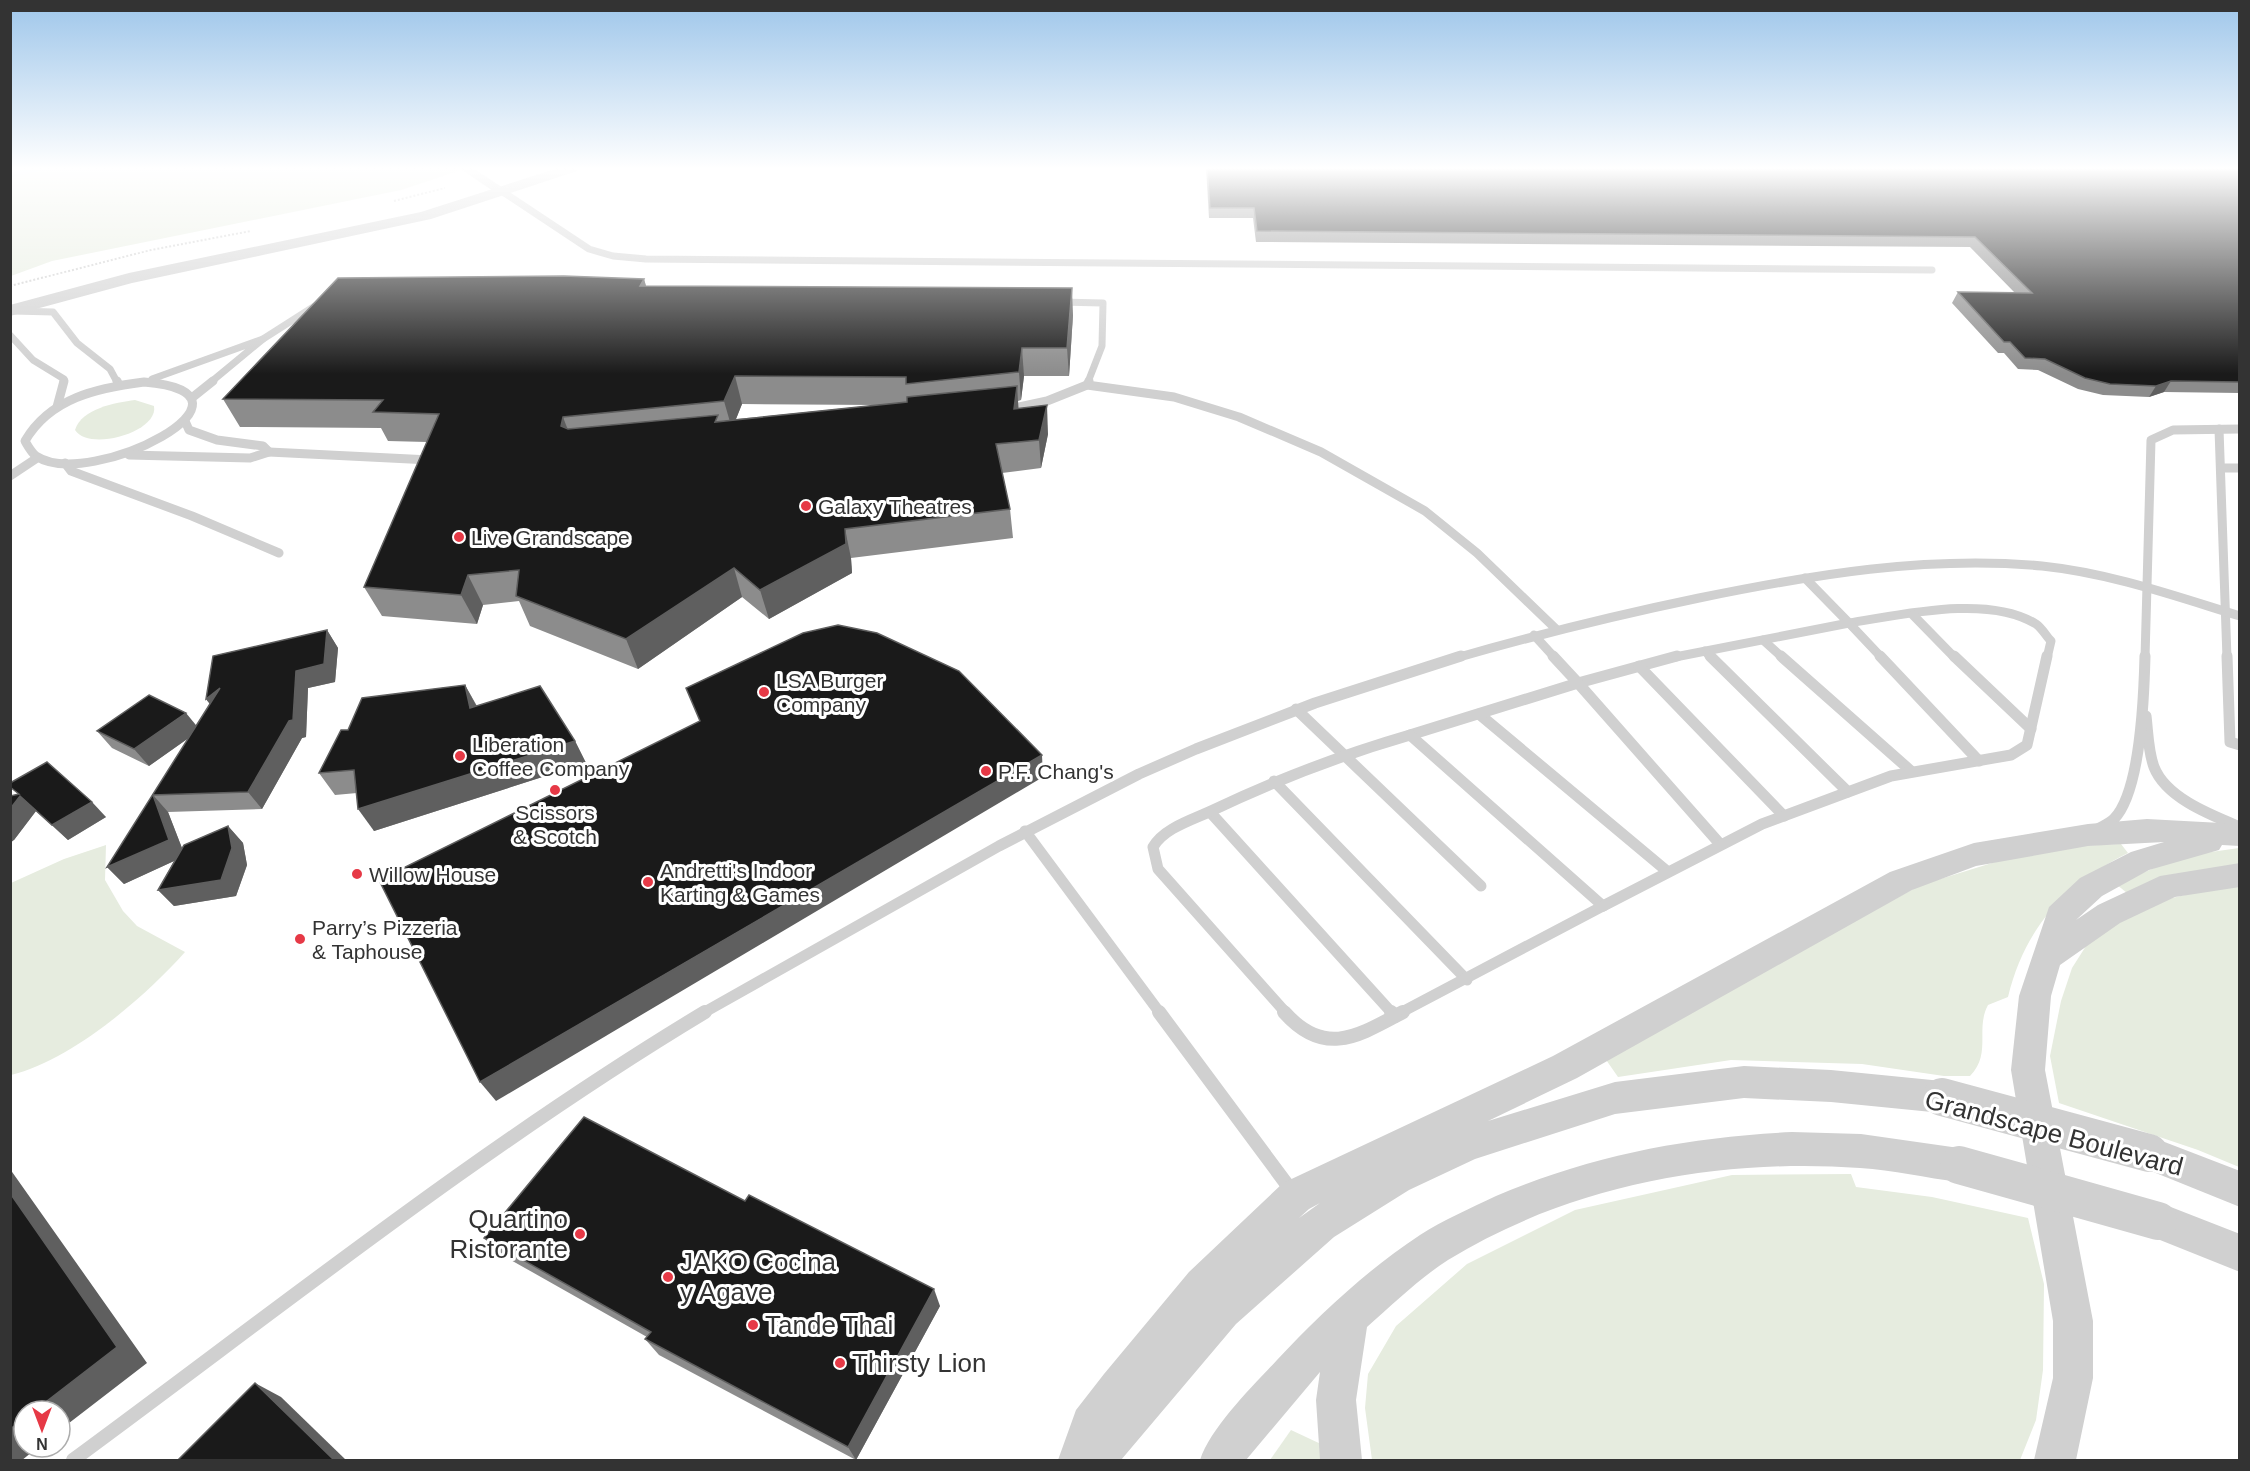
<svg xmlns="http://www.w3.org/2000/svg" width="2250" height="1471" font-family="Helvetica,sans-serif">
<rect width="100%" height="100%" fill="#fff"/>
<g fill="#e6ecdf">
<polygon points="11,168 467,168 401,190 52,261 11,276"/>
<path d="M135 400 154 406C159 432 89 452 75 430 82 408 115 403 135 400Z"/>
<path d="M2121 844 2128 853C2064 885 2025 928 2008 997L1988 1005C1975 1029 1992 1054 1970 1076H1944L1862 1064 1731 1060 1618 1077 1602 1054 1921 885 2021 854 2076 846Z"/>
<path d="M106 845 105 880 123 911 137 926 185 952C144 998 72 1060 11 1075V883L64 859Z"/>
<polygon points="2239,848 2239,866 2127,893 2116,884 2183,856"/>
<polygon points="2227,885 2239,885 2239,1167 2198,1150 2059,1103 2050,1056 2061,1001 2072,968 2086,946 2113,923 2168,899"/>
<polygon points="1851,1174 1856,1187 1932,1197 2028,1218 2044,1284 2043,1370 2036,1420 2020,1460 1372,1460 1365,1408 1368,1374 1396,1326 1467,1264 1575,1210 1732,1175"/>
<polygon points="1291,1430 1323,1445 1325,1460 1270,1460"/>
</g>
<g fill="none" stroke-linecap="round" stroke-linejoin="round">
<polyline stroke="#cfe2ee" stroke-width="5" points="10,175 41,168"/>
<g stroke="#cdcdcd" stroke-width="2" stroke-dasharray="2 2" stroke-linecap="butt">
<polyline points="394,201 445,188"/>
<polyline points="10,286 151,250 251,231"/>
</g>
<g stroke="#d0d0d0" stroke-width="7">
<polyline points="503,192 589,249 613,256 646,259 1932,270"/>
<polyline points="1059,302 1103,303 1102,346 1088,382"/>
<polyline points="13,311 53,312 77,343 110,369 117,382"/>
<polyline points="10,335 33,360 64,379 63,382"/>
<polyline points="263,339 321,302"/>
<polyline points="152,379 263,339 211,382"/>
</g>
<g stroke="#d0d0d0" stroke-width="9">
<polyline points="117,381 119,385"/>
<path d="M144 382C281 393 90 492 36 456 31 452 28 446 25 441 50 398 97 388 144 382Z"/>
<polyline points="1087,385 1089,381"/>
<polyline points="193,397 213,381"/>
<polyline points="57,407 64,381"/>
<polyline points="1004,410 1047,401 1087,385 1174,397 1239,417 1321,452 1425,511 1477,553 1557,630"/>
<polyline points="2219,429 2227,658"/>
<polyline points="269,452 430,460"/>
<polyline points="129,455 250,458 269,452 263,446 217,440 189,430 185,421"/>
<polyline points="65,463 71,471 192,516 279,553"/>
<polyline points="2221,468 2240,468"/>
<polyline points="10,476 37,458"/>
<path d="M1805 578 1849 623C1901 615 1988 594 2036 624 2042 628 2046 636 2051 641L2047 658"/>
<polyline points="1913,615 1955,658"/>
<polyline points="1534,635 1555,658"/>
<polyline points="1763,640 1783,658"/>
<polyline points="1705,651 1712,658"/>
<path d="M1456 658C1536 635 1617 615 1699 598 1811 575 1928 555 2042 566 2110 573 2175 596 2240 616"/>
<polyline points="1670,658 1849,623 1882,658"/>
<polyline points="2145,658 2151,440 2173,430 2240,429"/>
</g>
<g stroke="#d0d0d0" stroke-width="11">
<polyline points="1553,656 1578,683 1677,656"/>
<polyline points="1710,656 1848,792"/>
<polyline points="1781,656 1911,771"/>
<polyline points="1880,656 1979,761"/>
<polyline points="1954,656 2031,729"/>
<polyline points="2227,656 2230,742 2240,745"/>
<polyline points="1639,666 1784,816"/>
<polyline points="1296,709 1481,886"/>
<polyline points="1479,714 1668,872"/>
<path d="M2146 716C2148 732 2148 751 2154 767 2166 798 2211 815 2240 827"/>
<polyline points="1410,735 1578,683 1720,844"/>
<polyline points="1274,781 1467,980"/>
<polyline points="1210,812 1392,1013"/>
<path d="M2098 829C2103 826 2110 823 2114 819 2141 791 2144 695 2145 656"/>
<polyline points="1025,831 1160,1013"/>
<polyline points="1603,906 1762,824 1891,776 2011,755 2027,745 2047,656"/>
<polyline points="703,1013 999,846 1139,774 1196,749 1315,703 1461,656"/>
<path d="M1286 1013 1158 869 1153 847C1164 828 1192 820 1211 811 1276 780 1341 755 1410 735L1603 906"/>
<polyline points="1400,1013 1603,906"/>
</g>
<g stroke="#d0d0d0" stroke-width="14">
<polyline points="1159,1012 1294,1194"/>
<path d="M1284 1012C1325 1058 1358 1036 1403 1012"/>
<polyline points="1391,1012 1395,1016"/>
<path d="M73 1460C281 1307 484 1145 705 1012"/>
</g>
<polygon fill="#d0d0d0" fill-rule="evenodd" points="459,168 473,168 509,192 499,195"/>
<g fill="#d0d0d0" fill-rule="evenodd">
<polygon points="558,168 580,168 577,171 431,219 132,283 10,316 10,305 129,273 421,212"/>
<path d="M2147 819 2240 824V846L2222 845 2219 850 2149 870 2102 896 2076 920 2098 905 2160 876 2240 863V887L2175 897 2120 923 2060 965 2051 996 2045 1070 2093 1321V1378L2076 1460H2034L2053 1378V1321L2011 1070 2019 996 2049 907 2080 878 2131 852 2164 842 2088 846 1976 866 1912 890 1577 1078 1488 1121 1615 1082 1744 1066 1831 1070 1942 1081 1954 1086 1959 1097 1954 1108 1942 1113 1831 1102 1744 1098 1615 1114 1475 1159 1409 1190 1334 1237 1236 1324 1121 1460H1058L1076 1410 1104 1374 1189 1272 1283 1183 1553 1056 1890 872 1974 843 2088 824ZM1320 1203 1299 1218 1309 1209Z"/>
<path d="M1792 1132 1861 1134 1959 1148 1972 1153 1977 1165 1972 1177 1959 1182C1926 1178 1893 1170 1860 1168 1719 1158 1570 1185 1448 1260 1420 1278 1393 1304 1367 1327L1356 1400 1362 1460H1320L1316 1400 1320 1372 1246 1460H1200C1211 1427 1252 1387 1277 1360 1319 1315 1368 1269 1420 1235 1443 1220 1471 1208 1496 1196 1592 1155 1688 1137 1792 1132Z"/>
<polygon points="2149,1136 2240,1171 2240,1207 2136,1165 2131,1153 2136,1141"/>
<polygon points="2158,1202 2240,1234 2240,1272 2145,1234 2139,1221 2145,1208"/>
</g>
<g stroke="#d0d0d0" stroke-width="38">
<polyline points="1942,1097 2149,1153"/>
<polyline points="1959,1165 2158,1221"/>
</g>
</g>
<g fill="#8c8c8c" fill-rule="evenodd">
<polygon points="1206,168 2240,168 2240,393 2164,392 2149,397 2103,395 2078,389 2038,370 2018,369 2004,353 1998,353 1952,303 1958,292 2015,293 1970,247 1256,242 1253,218 1209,218"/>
<path d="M644 279 646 287 1073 315 1069 376H1024L1021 400 1018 401V408L1048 434 1041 468 1002 473 1010 509 1013 538 851 558 852 573 769 619 742 597 638 669 530 626 519 601 483 605 477 624 382 616 364 587 427 442 388 441 381 428 240 427 223 399ZM742 404 876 405 736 419Z"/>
<polygon points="327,630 338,648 335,682 308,688 306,737 302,738 262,809 168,812 182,848 228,826 243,843 247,865 236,896 174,906 158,890 174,861 124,884 107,867 190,737 149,766 112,748 97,731 197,726 210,704 206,699"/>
<polygon points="465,685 477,706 575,741 586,763 374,831 357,793 335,795 319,773 348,730"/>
<polygon points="10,796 106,817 68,840 36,811 14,840"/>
<polygon points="745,1201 940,1306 856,1460 659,1355 645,1339 647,1337 502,1255 484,1238"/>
</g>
<g fill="#5f5f5f">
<polygon points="644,279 652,306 640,286"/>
<polygon points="1072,288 1073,315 1069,376 1067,348"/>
<polygon points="1022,348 1024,376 1021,400 1019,372"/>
<polygon points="735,376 742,404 732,429 724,401"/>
<polygon points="2171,381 2164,392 2149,397 2156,386"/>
<polygon points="1017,386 1019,415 1014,409"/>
<polygon points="1047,405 1048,434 1041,468 1039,440"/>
<polygon points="563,417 574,446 561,426"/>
<polygon points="845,529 851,558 852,573 769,619 760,590"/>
<polygon points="734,568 742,597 638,669 626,639"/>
<polygon points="468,575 483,605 477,624 461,595"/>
<polygon points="327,630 338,648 335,682 308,688 306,737 302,738 262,809 248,792 296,671"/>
<polygon points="465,685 477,707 470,708"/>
<polygon points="220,688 219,716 206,699"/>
<polygon points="186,713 200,730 149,766 134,749"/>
<polygon points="575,741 586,763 374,831 358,809"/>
<polygon points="1042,755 1043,777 496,1101 480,1082"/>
<polygon points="153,795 168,812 185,856 124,884 107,867"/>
<polygon points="20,796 36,811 14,840 10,843 10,809"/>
<polygon points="92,802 106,817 68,840 52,825"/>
<polygon points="228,826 243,843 247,865 236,896 174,906 158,890"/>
<polygon points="10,1169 147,1363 60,1430 60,1411 34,1411 10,1193"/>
<polygon points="934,1289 940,1306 856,1460 848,1447"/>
<polygon points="255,1383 281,1397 347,1461 335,1461"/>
<polygon points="24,1419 24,1447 38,1447 21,1461 10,1461 10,1429"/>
</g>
<g fill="#1a1a1a" stroke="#5f5f5f" stroke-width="1.5">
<polygon points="1207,168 2240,168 2240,382 2171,381 2156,386 2110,384 2085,378 2045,359 2025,358 2010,342 2004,342 1958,292 2032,293 1975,237 1257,231 1254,208 1210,208"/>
<polygon points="564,276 644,279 640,286 1072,288 1067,348 1022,348 1019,372 906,384 906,377 735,376 724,401 563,417 561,426 568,429 718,415 715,422 907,402 907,397 1017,386 1014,409 1047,405 1039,440 996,444 1010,509 845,529 846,544 760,590 734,568 626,639 516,596 519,570 468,575 461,595 364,587 439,414 373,412 383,400 223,399 338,278"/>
<polygon points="838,625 877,633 959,671 1042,755 480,1082 379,880 700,721 686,688 803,633"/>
<polygon points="327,630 324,664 296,671 293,720 289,721 248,792 153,795 169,840 107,867 220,688 206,699 213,656"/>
<polygon points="465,685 470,708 540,686 575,741 358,809 354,770 319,773 341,730 348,730 362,698"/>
<polygon points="149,695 186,713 134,749 97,731"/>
<polygon points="47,762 92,802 52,825 20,796 10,809 10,796 19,794 10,787 10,783"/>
<polygon points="228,826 232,848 221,880 158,890 184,845"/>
<polygon points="584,1117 745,1201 749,1195 934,1289 848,1447 645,1339 651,1332 484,1238"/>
<polygon points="10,1193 117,1347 34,1411 24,1411 24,1419 10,1429"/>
<polygon points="255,1383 335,1461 177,1461"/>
</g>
<linearGradient id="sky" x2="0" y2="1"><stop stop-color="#9ec6ea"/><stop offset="0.45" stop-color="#fff"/><stop offset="1" stop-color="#fff" stop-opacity="0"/></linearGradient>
<rect width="2250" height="374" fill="url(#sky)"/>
<g fill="#e63946" stroke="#fff" stroke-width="2">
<circle cx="806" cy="506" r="6"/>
<circle cx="459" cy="537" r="6"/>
<circle cx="764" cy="692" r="6"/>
<circle cx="460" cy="756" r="6"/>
<circle cx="986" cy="771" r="6"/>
<circle cx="555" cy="790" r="6"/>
<circle cx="357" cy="874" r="6"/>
<circle cx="648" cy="882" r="6"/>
<circle cx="300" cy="939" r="6"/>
<circle cx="580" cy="1234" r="6"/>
<circle cx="668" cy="1277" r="6"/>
<circle cx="753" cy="1325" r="6"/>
<circle cx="840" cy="1363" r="6"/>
</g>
<g text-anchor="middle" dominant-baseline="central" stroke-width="6" stroke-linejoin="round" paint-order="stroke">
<g font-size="21" fill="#333" stroke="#fff" text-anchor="start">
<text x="818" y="506">Galaxy Theatres</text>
<text x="471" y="537">Live Grandscape</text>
<text x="776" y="680">LSA Burger<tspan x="776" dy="24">Company</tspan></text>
<text x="472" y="744">Liberation<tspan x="472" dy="24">Coffee Company</tspan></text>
<text x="998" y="771">P.F. Chang's</text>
<text x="555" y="812" text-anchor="middle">Scissors<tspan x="555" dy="24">&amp; Scotch</tspan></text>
<text x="660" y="870">Andretti's Indoor<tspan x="660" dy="24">Karting &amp; Games</tspan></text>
<text x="369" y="874">Willow House</text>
<text x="312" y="927">Parry’s Pizzeria<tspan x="312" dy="24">&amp; Taphouse</tspan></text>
</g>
<g font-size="26" fill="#333" stroke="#fff">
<text transform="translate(2054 1133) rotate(15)">Grandscape Boulevard</text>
</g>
<g font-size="26" fill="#333" stroke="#fff" text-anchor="start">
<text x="568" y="1219" text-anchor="end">Quartino<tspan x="568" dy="30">Ristorante</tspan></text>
<text x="680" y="1262">JAKO Cocina<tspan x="680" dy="30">y Agave</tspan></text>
<text x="765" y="1325">Tande Thai</text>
<text x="852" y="1363">Thirsty Lion</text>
</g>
</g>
<rect width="2250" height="1471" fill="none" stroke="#333333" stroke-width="24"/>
<g transform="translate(42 1429) rotate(180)"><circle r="28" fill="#ffffff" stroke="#adadad" stroke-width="1.5"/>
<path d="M0-4.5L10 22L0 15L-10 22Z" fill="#e63946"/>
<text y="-9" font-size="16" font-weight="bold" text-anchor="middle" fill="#333333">N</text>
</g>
</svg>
